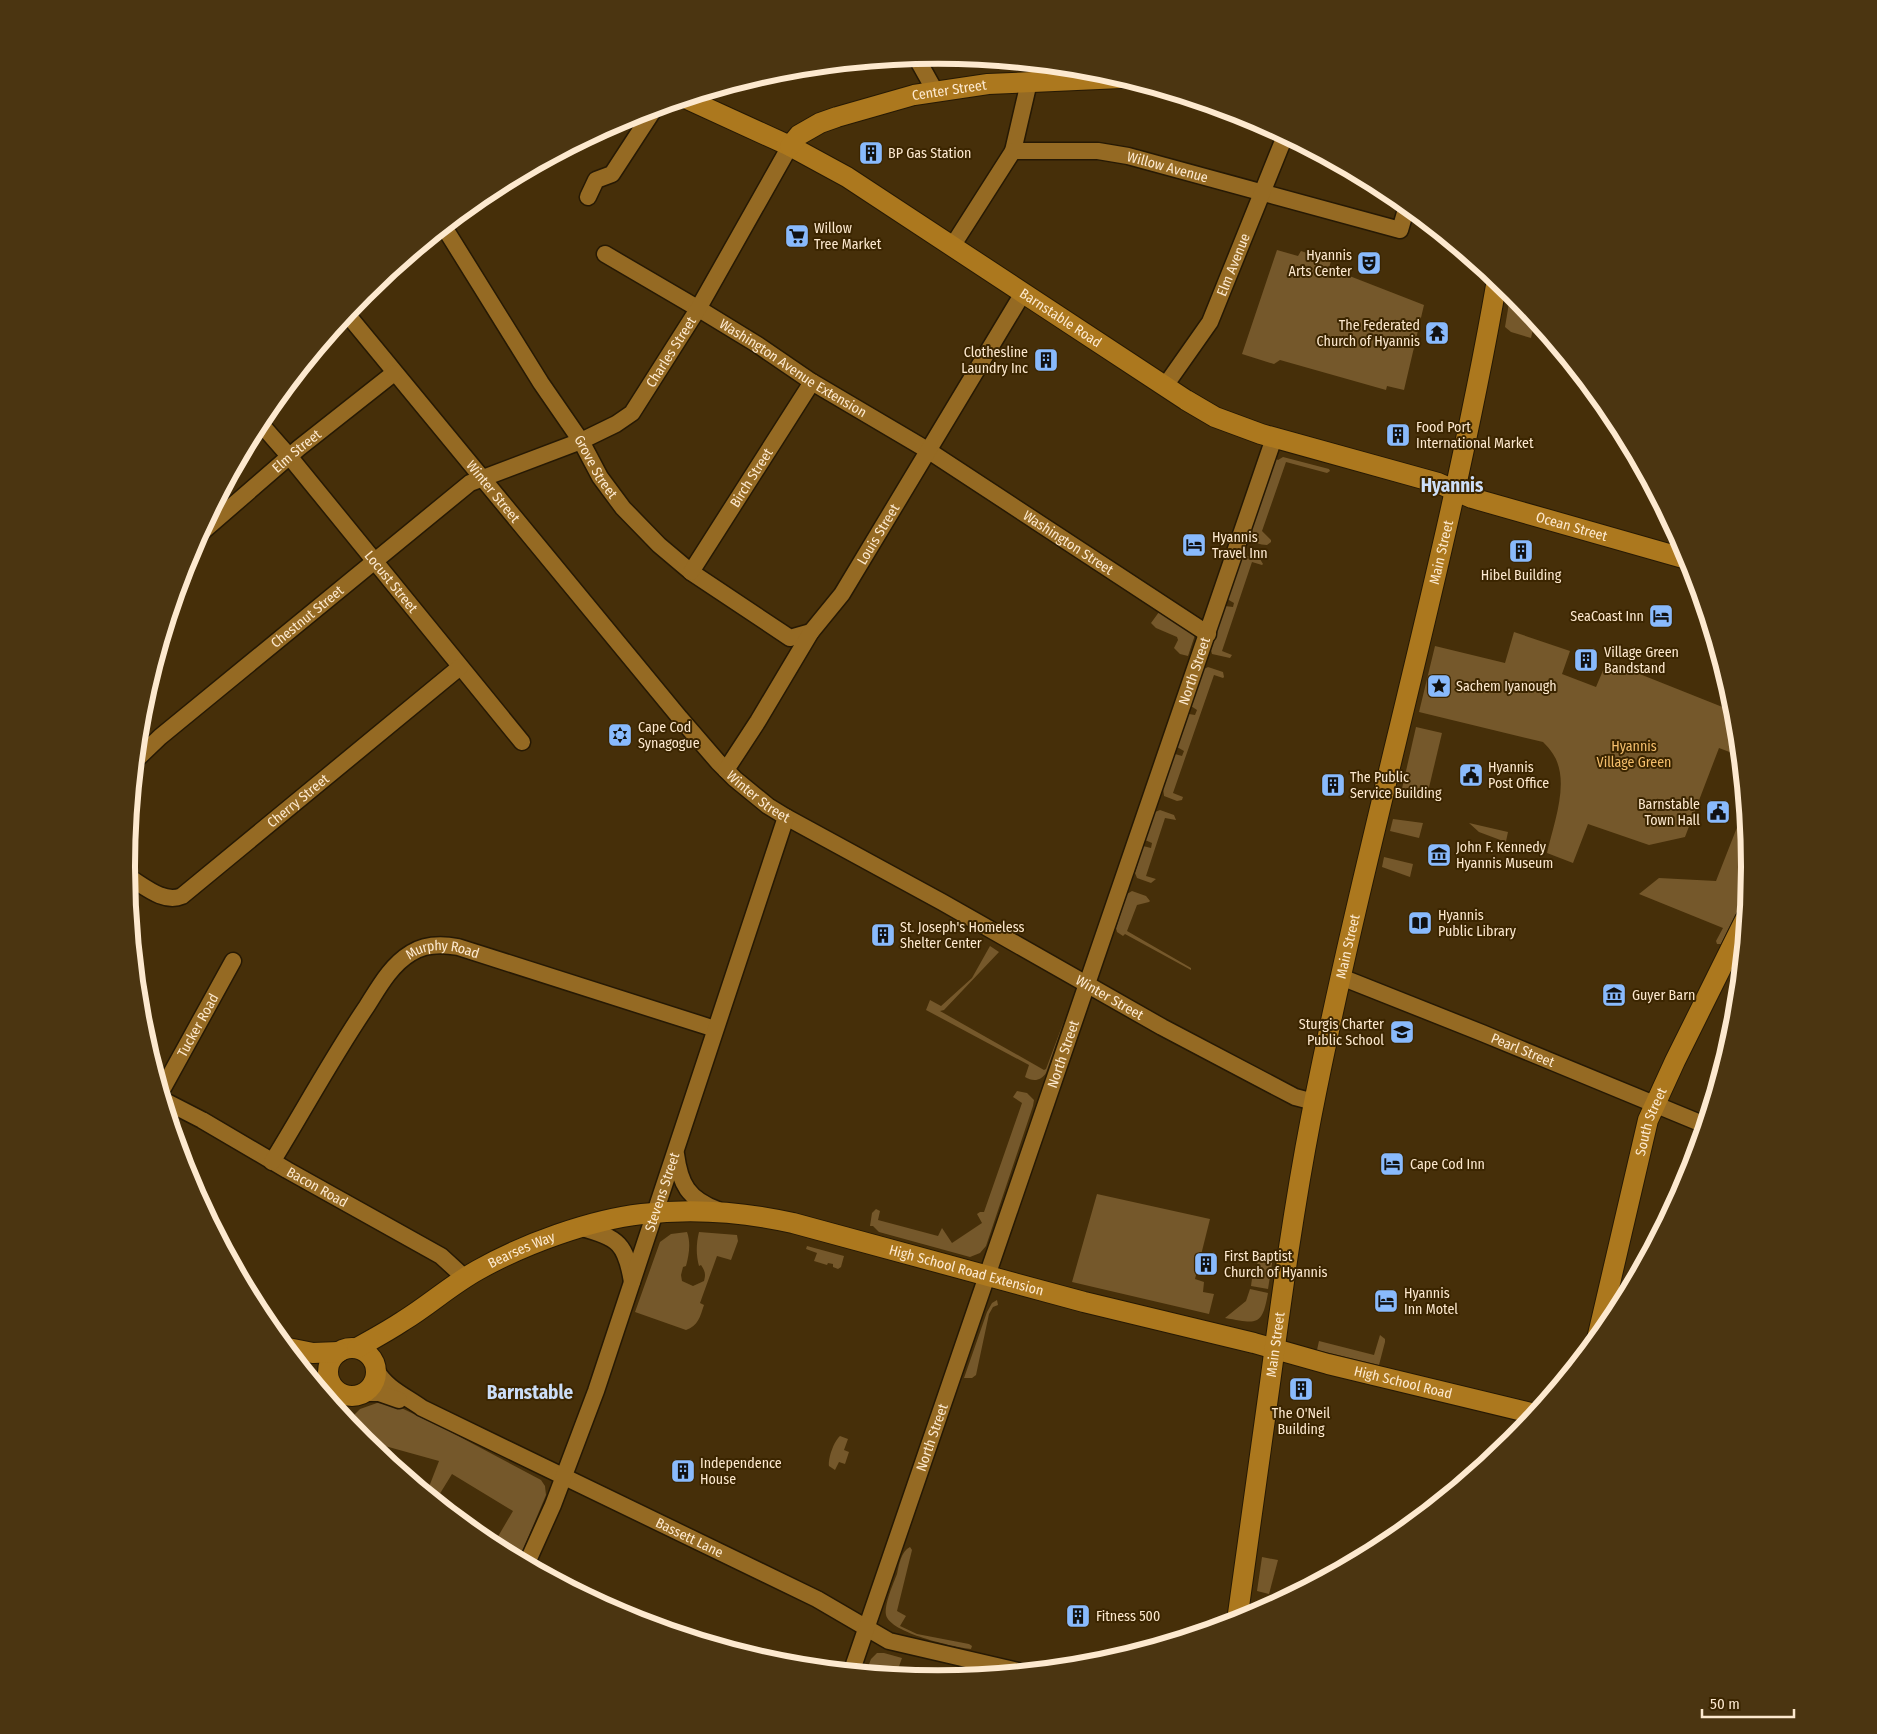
<svg xmlns="http://www.w3.org/2000/svg" width="1877" height="1734" font-family="'Fira Sans Condensed',sans-serif">
<rect width="100%" height="100%" fill="#462f09"/>
<g fill="#75582b">
<polygon points="1277,250 1298,256 1301,251 1331,261 1329,268 1424,305 1404,390 1387,386 1386,390 1280,360 1274,364 1242,354"/>
<polygon points="1511,291 1535,320 1531,338 1511,332 1505,327"/>
<path d="M1283 457 1329 469 1330 471 1327 473 1286 462 1262 531 1271 540V542L1267 545C1260 545 1252 542 1249 536L1274 462 1276 459 1278 460Z"/>
<polygon points="1244,555 1260,559 1263,564 1262,565 1252,562 1222,651 1232,655 1230,658 1212,654 1211,650 1225,606 1233,607 1234,603 1227,599 1242,557"/>
<polygon points="1159,612 1195,635 1188,656 1180,654 1174,648 1178,640 1177,637 1156,628 1151,623"/>
<path d="M1514 632 1570 651 1562 674 1596 687 1607 661 1735 712 1740 756 1719 748 1685 837 1649 845 1588 824 1573 863 1547 853C1553 825 1571 781 1553 754 1550 749 1546 745 1543 742L1419 712 1435 646 1505 663Z"/>
<polygon points="1208,667 1223,672 1224,677 1223,678 1214,675 1173,793 1183,797 1182,800 1177,801 1164,796 1163,788 1175,754 1182,756 1184,751 1177,747 1189,714 1195,715 1197,710 1191,706 1204,669"/>
<polygon points="1416,727 1442,733 1426,800 1401,793"/>
<polygon points="1745,807 1750,867 1748,889 1721,944 1717,944 1716,941 1723,928 1639,894 1659,878 1716,881"/>
<polygon points="1160,810 1174,815 1176,820 1165,818 1146,876 1156,879 1151,883 1137,878 1135,873 1143,846 1151,848 1152,843 1145,840 1155,812"/>
<polygon points="1393,819 1423,823 1419,838 1390,831"/>
<polygon points="1469,823 1508,832 1505,846 1503,841 1479,832"/>
<polygon points="1384,857 1413,864 1410,877 1382,867"/>
<polygon points="1132,891 1146,896 1150,901 1149,902 1137,905 1127,931 1191,968 1191,970 1125,934 1123,936 1117,932 1116,928 1127,894"/>
<path d="M990 946 999 952 944 1010 940 1011 1044 1070 1046 1069 1065 1018 1046 1073C1041 1081 1033 1082 1025 1077L1029 1065 926 1010 930 1000 941 1006 972 978Z"/>
<polygon points="1017,1091 1027,1093 1034,1100 1033,1106 986,1246 980,1253 970,1257 879,1232 873,1226 870,1226 872,1213 876,1209 880,1211 878,1220 938,1236 942,1228 952,1243 982,1223 977,1214 980,1212 984,1212 1022,1103 1013,1097"/>
<polygon points="1097,1194 1210,1219 1195,1279 1204,1282 1203,1292 1214,1294 1209,1314 1072,1282"/>
<path d="M687 1232C691 1243 689 1255 686 1266L683 1267 681 1275 682 1281 693 1286 704 1281C706 1274 705 1271 701 1265L699 1266C696 1255 696 1244 699 1232L737 1235 738 1241 731 1260 717 1256 700 1303 704 1305C700 1317 698 1326 686 1330L635 1312 660 1242 671 1234Z"/>
<polygon points="807,1246 844,1256 841,1267 838,1269 833,1267 833,1264 828,1263 827,1265 814,1261 817,1253 806,1249"/>
<polygon points="1262,1255 1273,1257 1268,1289 1251,1286 1253,1271"/>
<path d="M1250 1289 1268 1293C1262 1328 1256 1323 1225 1318L1246 1301Z"/>
<polygon points="997,1300 998,1305 993,1307 989,1314 976,1375 972,1378 964,1378 987,1312 992,1303"/>
<polygon points="1380,1335 1385,1339 1385,1342 1379,1365 1317,1350 1319,1341 1374,1355"/>
<polygon points="377,1403 393,1404 447,1430 541,1480 545,1486 546,1495 519,1559 493,1545 513,1511 452,1474 436,1500 427,1492 439,1461 367,1441 366,1443 348,1421 360,1409"/>
<path d="M840 1436 848 1439 844 1450 849 1452 845 1464 839 1462 835 1470 829 1466C828 1458 834 1441 840 1436Z"/>
<path d="M910 1547 912 1550 897 1611 906 1616 900 1626 917 1634 969 1644 972 1646 971 1649C954 1647 890 1633 886 1615 884 1605 893 1584 897 1574 899 1565 901 1551 910 1547Z"/>
<polygon points="1262,1557 1278,1560 1269,1594 1257,1591"/>
<polygon points="877,1653 884,1653 902,1658 898,1669 889,1666 886,1674 866,1672 871,1659"/>
</g>
<g fill="none" stroke-linecap="round" stroke-linejoin="round">
<defs>
<g id="minor">
<polyline points="916,57 935,91"/>
<polyline points="1013,151 1029,82"/>
<polyline points="588,197 596,180 612,174 655,108"/>
<path id="s1" d="M444 227 541 383 581 441 600 477 623 508 659 545 691 572 790 638 811 632"/>
<path id="s2" d="M953 245 1013 151H1098L1128 156 1400 230 1407 206"/>
<path id="s3" d="M605 254 704 312 758 345 812 382 929 451 1208 634"/>
<path id="s4" d="M347 314 680 718 718 762 735 779 768 806 786 817 942 902 1162 1027 1295 1097 1314 1102"/>
<path id="s5" d="M1165 386 1210 322 1285 136"/>
<path id="s6" d="M260 423 289 456 522 742"/>
<path id="s7" d="M201 533 299 448 394 373"/>
<path id="s8" d="M691 572 812 382"/>
<path id="s9" d="M137 759 160 737 470 483 581 441 616 424 632 413 698 309 790 146"/>
<path id="s10" d="M726 770 758 721 811 632 842 594 1023 293"/>
<path id="s11" d="M127 876C143 885 163 904 182 896L460 667"/>
<path id="s12" d="M1341 977 1482 1033 1705 1125"/>
<path id="s13" d="M162 1090 233 961"/>
<path id="s14" d="M165 1101 202 1120 287 1170 441 1256 465 1278"/>
<path d="M676 1154C680 1184 688 1199 718 1210"/>
<path id="s15" d="M272 1162C304 1110 333 1056 367 1006 379 987 391 965 411 953 425 944 442 944 458 947L715 1029"/>
<path d="M581 1228C619 1237 626 1245 632 1282"/>
<path id="s16" d="M377 1371C386 1388 407 1397 422 1408L817 1599 889 1641 1018 1671"/>
<polyline points="365,1393 379,1393 399,1400"/>
<path id="s17" d="M527 1563 553 1505 596 1391 786 817"/>
<polyline points="1238,1610 1255,1614"/>
<path id="s18" d="M852 1670 1274 438"/>
</g>
<g id="major">
<path id="s19" d="M687 99 790 146 847 177 1186 400 1215 417 1261 434 1438 483 1472 498 1690 560"/>
<path id="s20" d="M790 146 799 135 820 123 837 117 914 95 988 84 1121 78"/>
<path id="s21" d="M1597 1339 1648 1120 1675 1061 1745 920"/>
<circle cx="352" cy="1372" r="24"/>
<polyline points="288,1348 313,1353 339,1352"/>
<path id="s22" d="M357 1348C373 1339 388 1331 403 1321 429 1305 451 1285 478 1270 524 1244 590 1220 642 1214 692 1208 744 1212 793 1223L1084 1302 1254 1343 1328 1364 1535 1414"/>
<path id="s23" d="M1237 1621C1248 1541 1259 1462 1270 1383 1282 1294 1294 1206 1311 1118 1366 837 1448 562 1497 280"/>
</g>
</defs>
<use href="#minor" stroke="#261904" stroke-width="19"/>
<use href="#major" stroke="#261904" stroke-width="22"/>
<use href="#minor" stroke="#956a23" stroke-width="16"/>
<use href="#major" stroke="#ac781e" stroke-width="20"/>
</g>
<defs>
<symbol id="building-square" viewBox="-11 -11 22 22"><rect x="-9" y="-9" width="18" height="18" rx="4" fill="#89bafc" stroke="#3b2500"/><path d="M-4-6H4V6H1V3H-1V6H-4ZM-2.5-4.3h1.7v1.8h-1.7ZM.8-4.3h1.7v1.8H.8ZM-2.5-1h1.7V.8h-1.7ZM.8-1h1.7V.8H.8Z" fill="#111"/></symbol>
<symbol id="supermarket-square" viewBox="-11 -11 22 22"><rect x="-9" y="-9" width="18" height="18" rx="4" fill="#89bafc" stroke="#3b2500"/><path d="M-6-5.5h2.5l.6 2H6L4.5 2H-2.5L-4.4-4H-6ZM-1.5 3.2a1.3 1.3 0 1 0 .1 0ZM3 3.2a1.3 1.3 0 1 0 .1 0Z" fill="#111"/></symbol>
<symbol id="theatre-square" viewBox="-11 -11 22 22"><rect x="-9" y="-9" width="18" height="18" rx="4" fill="#89bafc" stroke="#3b2500"/><path d="M-5-5.5Q0-4 5-5.5V0Q5 5 0 6Q-5 5-5 0ZM-3.3-2.5H-1v1.5H-3.3ZM1-2.5H3.3v1.5H1ZM-2.8 1Q0 5.5 2.8 1Z" fill="#111"/></symbol>
<symbol id="temple-square" viewBox="-11 -11 22 22"><rect x="-9" y="-9" width="18" height="18" rx="4" fill="#89bafc" stroke="#3b2500"/><path d="M0-6L5-2H3V0L6.5 2.5H4V6H1.5V3h-3V6H-4V2.5H-6.5L-3 0V-2H-5Z" fill="#111"/></symbol>
<symbol id="hotel-square" viewBox="-11 -11 22 22"><rect x="-9" y="-9" width="18" height="18" rx="4" fill="#89bafc" stroke="#3b2500"/><path d="M-6-4.5h1.5V1H6V5H4.5V3h-9V5H-6ZM-4 0a1.8 1.8 0 1 1 3.6 0ZM.5 0V-2.5h3Q6-2.5 6 0Z" fill="#111"/></symbol>
<symbol id="sight-square" viewBox="-11 -11 22 22"><rect x="-9" y="-9" width="18" height="18" rx="4" fill="#89bafc" stroke="#3b2500"/><path d="M0-6L1.8-2.2L6-1.7L2.9 1.2L3.7 5.4L0 3.3L-3.7 5.4L-2.9 1.2L-6-1.7L-1.8-2.2Z" fill="#111"/></symbol>
<symbol id="synagogue-square" viewBox="-11 -11 22 22"><rect x="-9" y="-9" width="18" height="18" rx="4" fill="#89bafc" stroke="#3b2500"/><path d="M0-6.5L5.6 3.2H-5.6ZM0 6.5L5.6-3.2H-5.6Z" fill="#111"/></symbol>
<symbol id="civic-square" viewBox="-11 -11 22 22"><rect x="-9" y="-9" width="18" height="18" rx="4" fill="#89bafc" stroke="#3b2500"/><path d="M-.6-6.5H3V-4.5H.6V-3L4-1V1h2V6H-6V1h2V-1L-.6-3ZM-1.2 2.5V6h2.4V2.5Z" fill="#111"/></symbol>
<symbol id="museum-square" viewBox="-11 -11 22 22"><rect x="-9" y="-9" width="18" height="18" rx="4" fill="#89bafc" stroke="#3b2500"/><path d="M0-6L6-3V-2H-6V-3ZM-5-1h2V3h-2ZM-1-1h2V3h-2ZM3-1h2V3H3ZM-6 4H6V6H-6Z" fill="#111"/></symbol>
<symbol id="library-square" viewBox="-11 -11 22 22"><rect x="-9" y="-9" width="18" height="18" rx="4" fill="#89bafc" stroke="#3b2500"/><path d="M-6-4Q-3-5.5-.7-3.5V5Q-3 3-6 4ZM6-4Q3-5.5 .7-3.5V5Q3 3 6 4Z" fill="#111"/></symbol>
<symbol id="school-square" viewBox="-11 -11 22 22"><rect x="-9" y="-9" width="18" height="18" rx="4" fill="#89bafc" stroke="#3b2500"/><path d="M0-5L7-2L0 1L-7-2ZM-4 1L0 2.5L4 1V4Q0 6-4 4Z" fill="#111"/></symbol>
</defs>
<g fill-rule="evenodd">
<use href="#building-square" x="857" y="139" width="28" height="28"/>
<use href="#supermarket-square" x="783" y="222" width="28" height="28"/>
<use href="#theatre-square" x="1355" y="249" width="28" height="28"/>
<use href="#temple-square" x="1423" y="319" width="28" height="28"/>
<use href="#building-square" x="1032" y="346" width="28" height="28"/>
<use href="#building-square" x="1384" y="421" width="28" height="28"/>
<use href="#hotel-square" x="1180" y="531" width="28" height="28"/>
<use href="#building-square" x="1507" y="537" width="28" height="28"/>
<use href="#hotel-square" x="1647" y="602" width="28" height="28"/>
<use href="#building-square" x="1572" y="646" width="28" height="28"/>
<use href="#sight-square" x="1425" y="672" width="28" height="28"/>
<use href="#synagogue-square" x="606" y="721" width="28" height="28"/>
<use href="#civic-square" x="1457" y="761" width="28" height="28"/>
<use href="#building-square" x="1319" y="771" width="28" height="28"/>
<use href="#civic-square" x="1704" y="798" width="28" height="28"/>
<use href="#museum-square" x="1425" y="841" width="28" height="28"/>
<use href="#library-square" x="1406" y="909" width="28" height="28"/>
<use href="#building-square" x="869" y="921" width="28" height="28"/>
<use href="#museum-square" x="1600" y="981" width="28" height="28"/>
<use href="#school-square" x="1388" y="1018" width="28" height="28"/>
<use href="#hotel-square" x="1378" y="1150" width="28" height="28"/>
<use href="#building-square" x="1192" y="1250" width="28" height="28"/>
<use href="#hotel-square" x="1372" y="1287" width="28" height="28"/>
<use href="#building-square" x="1287" y="1375" width="28" height="28"/>
<use href="#building-square" x="669" y="1457" width="28" height="28"/>
<use href="#building-square" x="1064" y="1602" width="28" height="28"/>
</g>
<g text-anchor="middle" dominant-baseline="central" stroke-width="4" stroke-linejoin="round" paint-order="stroke">
<g font-size="14" fill="#fde9cf" stroke="#3b2500">
<text stroke="none"><textPath href="#s20" startOffset="172">Center Street</textPath></text>
<text stroke="none"><textPath href="#s2" startOffset="268">Willow Avenue</textPath></text>
<text stroke="none"><textPath href="#s5" startOffset="140">Elm Avenue</textPath></text>
<text stroke="none"><textPath href="#s19" startOffset="434">Barnstable Road</textPath></text>
<text stroke="none"><textPath href="#s9" startOffset="682">Charles Street</textPath></text>
<text stroke="none"><textPath href="#s3" startOffset="220">Washington Avenue Extension</textPath></text>
<text stroke="none"><textPath href="#s7" startOffset="126">Elm Street</textPath></text>
<text stroke="none"><textPath href="#s1" startOffset="284">Grove Street</textPath></text>
<text stroke="none"><textPath href="#s8" startOffset="112">Birch Street</textPath></text>
<text stroke="none"><textPath href="#s4" startOffset="230">Winter Street</textPath></text>
<text stroke="none"><textPath href="#s19" startOffset="991">Ocean Street</textPath></text>
<text stroke="none"><textPath href="#s10" startOffset="281">Louis Street</textPath></text>
<text stroke="none"><textPath href="#s3" startOffset="546">Washington Street</textPath></text>
<text stroke="none"><textPath href="#s23" startOffset="1089">Main Street</textPath></text>
<text stroke="none"><textPath href="#s6" startOffset="206">Locust Street</textPath></text>
<text stroke="none"><textPath href="#s9" startOffset="222">Chestnut Street</textPath></text>
<text stroke="none"><textPath href="#s18" startOffset="1056">North Street</textPath></text>
<text stroke="none"><textPath href="#s4" startOffset="635">Winter Street</textPath></text>
<text stroke="none"><textPath href="#s11" startOffset="211">Cherry Street</textPath></text>
<text stroke="none"><textPath href="#s23" startOffset="684">Main Street</textPath></text>
<text stroke="none"><textPath href="#s15" startOffset="285">Murphy Road</textPath></text>
<text stroke="none"><textPath href="#s4" startOffset="1040">Winter Street</textPath></text>
<text stroke="none"><textPath href="#s13" startOffset="74">Tucker Road</textPath></text>
<text stroke="none"><textPath href="#s12" startOffset="196">Pearl Street</textPath></text>
<text stroke="none"><textPath href="#s18" startOffset="651">North Street</textPath></text>
<text stroke="none"><textPath href="#s21" startOffset="224">South Street</textPath></text>
<text stroke="none"><textPath href="#s14" startOffset="175">Bacon Road</textPath></text>
<text stroke="none"><textPath href="#s17" startOffset="395">Stevens Street</textPath></text>
<text stroke="none"><textPath href="#s22" startOffset="192">Bearses Way</textPath></text>
<text stroke="none"><textPath href="#s22" startOffset="650">High School Road Extension</textPath></text>
<text stroke="none"><textPath href="#s23" startOffset="279">Main Street</textPath></text>
<text stroke="none"><textPath href="#s22" startOffset="1101">High School Road</textPath></text>
<text stroke="none"><textPath href="#s18" startOffset="246">North Street</textPath></text>
<text stroke="none"><textPath href="#s16" startOffset="356">Bassett Lane</textPath></text>
</g>
<g font-size="14" fill="#fde9cf" stroke="#3b2500" text-anchor="start">
<text x="888" y="153">BP Gas Station</text>
<text x="814" y="228">Willow<tspan x="814" dy="16">Tree Market</tspan></text>
<text x="1352" y="255" text-anchor="end">Hyannis<tspan x="1352" dy="16">Arts Center</tspan></text>
<text x="1420" y="325" text-anchor="end">The Federated<tspan x="1420" dy="16">Church of Hyannis</tspan></text>
<text x="1028" y="352" text-anchor="end">Clothesline<tspan x="1028" dy="16">Laundry Inc</tspan></text>
<text x="1416" y="427">Food Port<tspan x="1416" dy="16">International Market</tspan></text>
<text x="1212" y="537">Hyannis<tspan x="1212" dy="16">Travel Inn</tspan></text>
<text x="1521" y="575" text-anchor="middle">Hibel Building</text>
<text x="1644" y="616" text-anchor="end">SeaCoast Inn</text>
<text x="1604" y="652">Village Green<tspan x="1604" dy="16">Bandstand</tspan></text>
<text x="1456" y="686">Sachem Iyanough</text>
<text x="638" y="727">Cape Cod<tspan x="638" dy="16">Synagogue</tspan></text>
<text x="1488" y="767">Hyannis<tspan x="1488" dy="16">Post Office</tspan></text>
<text x="1350" y="777">The Public<tspan x="1350" dy="16">Service Building</tspan></text>
<text x="1700" y="804" text-anchor="end">Barnstable<tspan x="1700" dy="16">Town Hall</tspan></text>
<text x="1456" y="847">John F. Kennedy<tspan x="1456" dy="16">Hyannis Museum</tspan></text>
<text x="1438" y="915">Hyannis<tspan x="1438" dy="16">Public Library</tspan></text>
<text x="900" y="927">St. Joseph's Homeless<tspan x="900" dy="16">Shelter Center</tspan></text>
<text x="1632" y="995">Guyer Barn</text>
<text x="1384" y="1024" text-anchor="end">Sturgis Charter<tspan x="1384" dy="16">Public School</tspan></text>
<text x="1410" y="1164">Cape Cod Inn</text>
<text x="1224" y="1256">First Baptist<tspan x="1224" dy="16">Church of Hyannis</tspan></text>
<text x="1404" y="1293">Hyannis<tspan x="1404" dy="16">Inn Motel</tspan></text>
<text x="1301" y="1413" text-anchor="middle">The O'Neil<tspan x="1301" dy="16">Building</tspan></text>
<text x="700" y="1463">Independence<tspan x="700" dy="16">House</tspan></text>
<text x="1096" y="1616">Fitness 500</text>
</g>
<g font-size="14" fill="#f5bf6c" stroke="#3b2500">
<text x="1634" y="746">Hyannis<tspan x="1634" dy="16">Village Green</tspan></text>
</g>
<g font-size="19" font-weight="bold" fill="#ccdef8" stroke="#3b2500">
<text x="1452" y="485">Hyannis</text>
<text x="530" y="1392">Barnstable</text>
</g>
</g>
<path d="M0 0H1877V1734H0ZM135 867a803 803 0 1 1 1606 0a803 803 0 1 1-1606 0Z" fill="#4b3511" fill-rule="evenodd"/>
<path fill="none" stroke="#fde9cf" stroke-width="6" d="M135 867a803 803 0 1 1 1606 0a803 803 0 1 1-1606 0Z"/>
<path d="M1702 1709v8h92v-8" fill="none" stroke="#fde9cf" stroke-width="2.5"/>
<text x="1710" y="1709" font-size="15" fill="#fde9cf" stroke="#3b2500" stroke-width="4" paint-order="stroke">50 m</text>
</svg>
